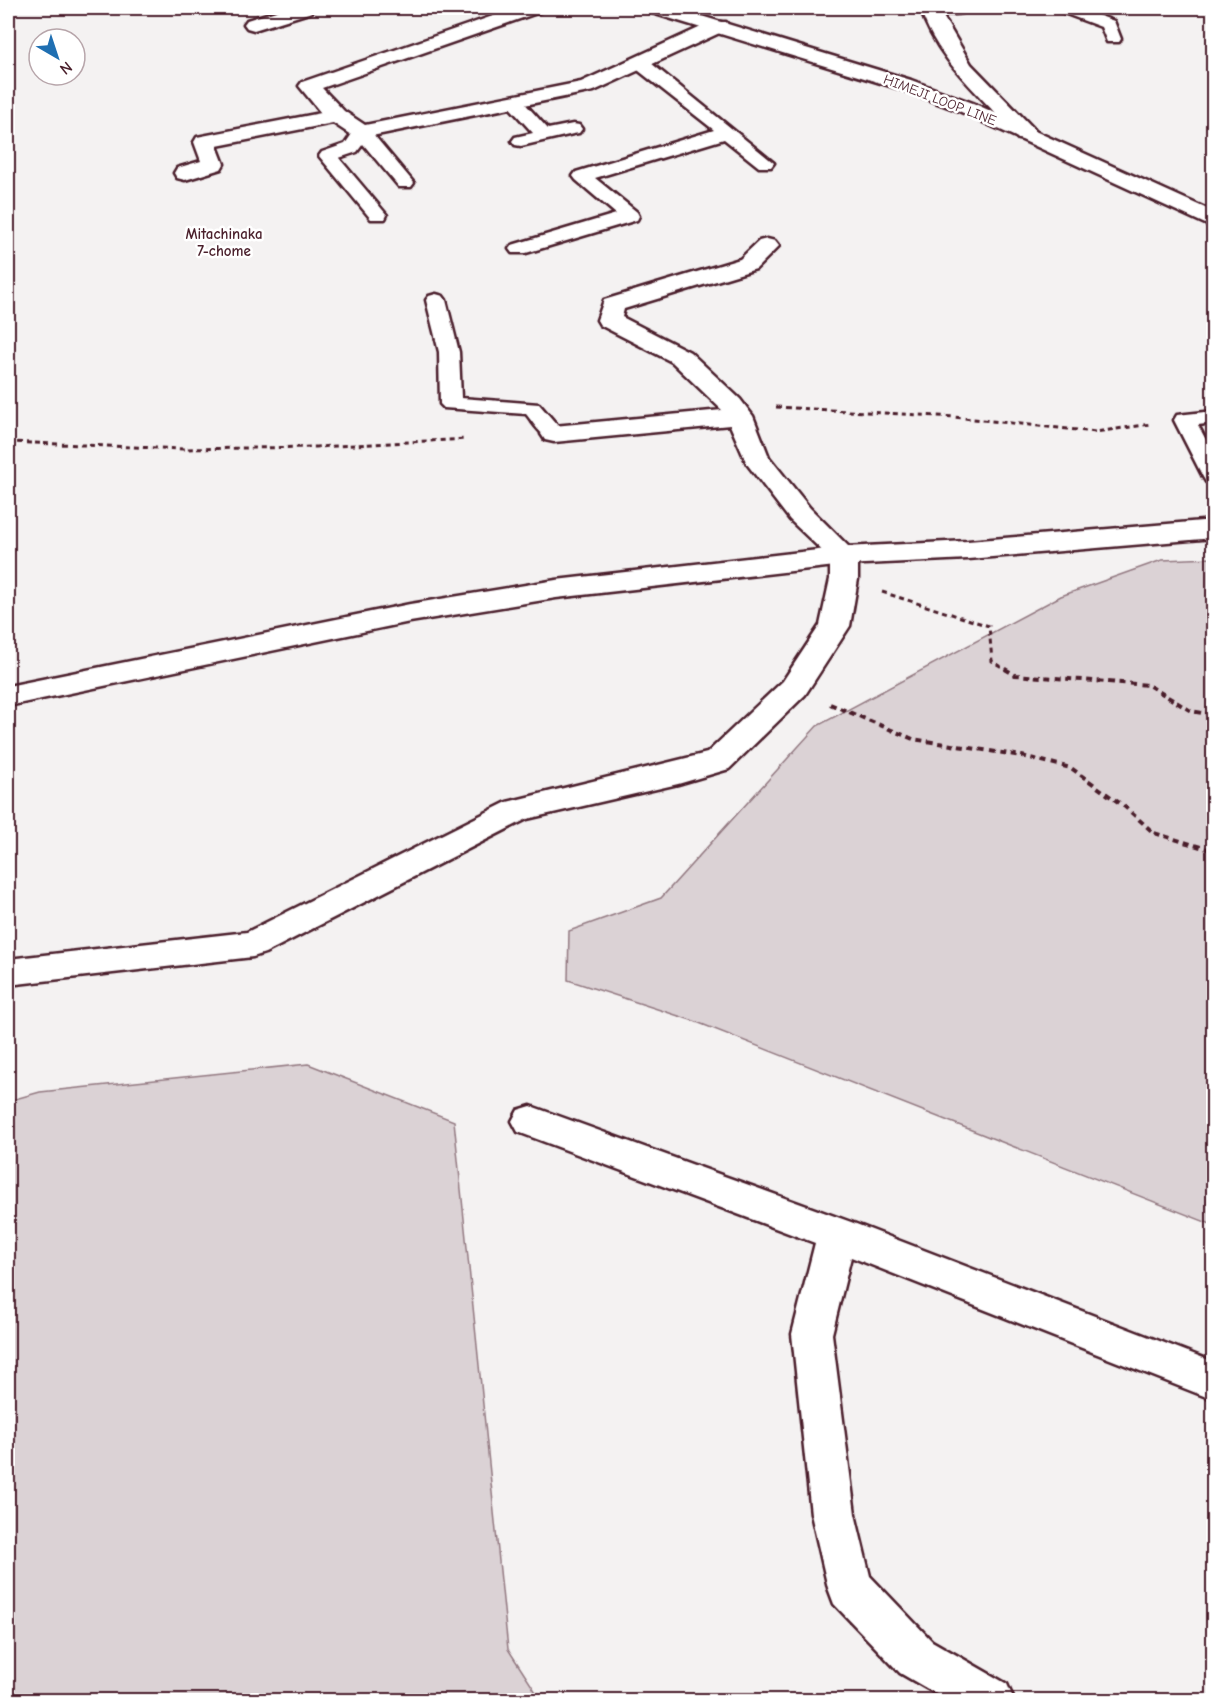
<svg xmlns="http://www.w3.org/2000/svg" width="1221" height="1708" font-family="'Comic Neue',sans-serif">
<rect width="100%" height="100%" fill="#f4f2f2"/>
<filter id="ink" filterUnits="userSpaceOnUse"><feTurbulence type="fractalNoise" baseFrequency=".0167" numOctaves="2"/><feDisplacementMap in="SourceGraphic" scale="12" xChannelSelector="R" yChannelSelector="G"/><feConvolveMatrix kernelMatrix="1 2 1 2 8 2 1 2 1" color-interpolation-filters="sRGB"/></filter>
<g filter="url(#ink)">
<g fill="#dbd2d5" stroke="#927880" stroke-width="1.5">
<polygon points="1213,558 1213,1225 694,1021 568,980 569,931 661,898 817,726 1061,596 1162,560"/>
<polygon points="308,1064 454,1121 508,1649 541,1700 8,1700 8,1101 40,1092"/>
</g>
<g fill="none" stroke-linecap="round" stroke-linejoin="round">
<defs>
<g id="service">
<path d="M926 8H972C965 16 933 16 926 8Z"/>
<polygon points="1056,8 1078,8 1114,21 1121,39 1119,42 1107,42 1101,27 1058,11"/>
<polygon points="640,58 646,59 774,163 771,167 759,167 724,139 595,178 637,212 639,216 637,220 526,253 512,253 509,249 512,245 616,214 576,180 573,176 576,172 714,130 634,67 632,63"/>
<polygon points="514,97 520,98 548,129 573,124 579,125 582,129 579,133 573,134 521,146 515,145 512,141 515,137 533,133 505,102 508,98"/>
<polygon points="362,127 368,128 414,183 411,187 399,187 363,144 357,152 339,158 387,215 385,219 371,219 319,156 322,152 345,144 356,128"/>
<path d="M436 294 443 296 446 300 459 352 461 398 539 404 565 434 562 439C544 443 536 426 526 414L444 408 440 404 439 352 426 300 429 296Z"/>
<polygon points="1214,411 1214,423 1198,425 1214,455 1214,483 1206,482 1203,477 1174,420 1177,415"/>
</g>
<g id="minor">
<polygon points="286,8 315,8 312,12 254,30 247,28 244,24 247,20"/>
<polygon points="516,8 543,8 540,12 322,88 344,111 365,125 581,82 712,22 726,22 729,26 726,30 594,91 362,138 354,137 333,123 217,146 224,164 221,169 185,180 177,178 174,173 177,168 201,161 194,142 197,137 321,113 299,86 302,82"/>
<path d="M664 8H693C687 16 672 18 663 16L660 12Z"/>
<path d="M920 8H938L971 64 1034 129 1037 134 1034 139 1026 140 1018 139C982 94 939 65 920 8Z"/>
<polygon points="767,239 775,241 779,246 756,269 624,309 622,317 690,352 740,399 753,416 769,457 810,508 858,556 858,579 850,626 805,695 729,769 678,784 527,819 265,953 253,957 8,985 8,959 247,932 507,802 707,753 783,681 820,625 830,579 830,558 790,520 747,464 730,425 554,442 545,440 541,434 545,428 554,426 722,410 672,362 600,325 597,320 604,300 740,259 759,241"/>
<polygon points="531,1106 851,1222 1214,1362 1214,1400 851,1257 832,1334 855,1514 870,1576 932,1641 1007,1684 1014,1700 947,1700 900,1673 834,1604 828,1588 811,1514 792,1334 815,1243 518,1132 512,1121 518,1110"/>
</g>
<polygon id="tertiary" points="1214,520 1214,538 968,559 844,565 556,598 410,622 8,706 8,686 410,604 556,580 844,547 968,541"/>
<polygon id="secondary" points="646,8 675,8 911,80 973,103 1214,212 1214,228 959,111 897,88 649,12"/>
</defs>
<use href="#service" stroke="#4a1f2b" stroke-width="5"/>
<use href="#minor" stroke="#4a1f2b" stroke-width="5"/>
<use href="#tertiary" stroke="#4a1f2b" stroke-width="5"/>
<use href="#secondary" stroke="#4a1f2b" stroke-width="5"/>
<g stroke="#4a1f2b" stroke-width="3" stroke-dasharray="5 4" stroke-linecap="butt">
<polyline points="776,407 954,417 1096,432 1151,424"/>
<polyline points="8,442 183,449 316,447 466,439"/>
<polyline points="882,592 989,626 992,661 1007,670"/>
</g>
<g stroke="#4a1f2b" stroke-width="4" stroke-dasharray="6 4.5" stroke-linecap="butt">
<polyline points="1005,669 1015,675 1148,685 1191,711 1214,715"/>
<polyline points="830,704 913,739 1022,756 1071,768 1125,807 1154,833 1214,851"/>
</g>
<use href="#service" fill="#fff" fill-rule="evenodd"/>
<use href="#minor" fill="#fff" fill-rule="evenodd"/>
<use href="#tertiary" fill="#fff" fill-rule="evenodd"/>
<use href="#secondary" fill="#fff" fill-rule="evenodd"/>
</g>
</g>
<g text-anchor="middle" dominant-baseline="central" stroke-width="5" stroke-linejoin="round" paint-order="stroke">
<g font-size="14" fill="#4a1f2b" stroke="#fff">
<text transform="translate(940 100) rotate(21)">HIMEJI LOOP LINE</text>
</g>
<g font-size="15" font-weight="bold" fill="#4a1f2b" stroke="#fff">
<text x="224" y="234">Mitachinaka<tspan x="224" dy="17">7-chome</tspan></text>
</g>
</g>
<rect width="1221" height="1708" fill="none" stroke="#fff" stroke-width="30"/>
<rect x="15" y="15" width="1191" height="1678" fill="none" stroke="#4a1f2b" stroke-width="2" filter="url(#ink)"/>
<g transform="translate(57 57) rotate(141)"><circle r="28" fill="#ffffff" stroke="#b7a5aa" stroke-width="1.5"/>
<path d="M0-4.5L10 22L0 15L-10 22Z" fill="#1f6fb2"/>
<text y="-9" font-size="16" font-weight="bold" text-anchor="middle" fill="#4a1f2b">N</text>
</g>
</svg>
